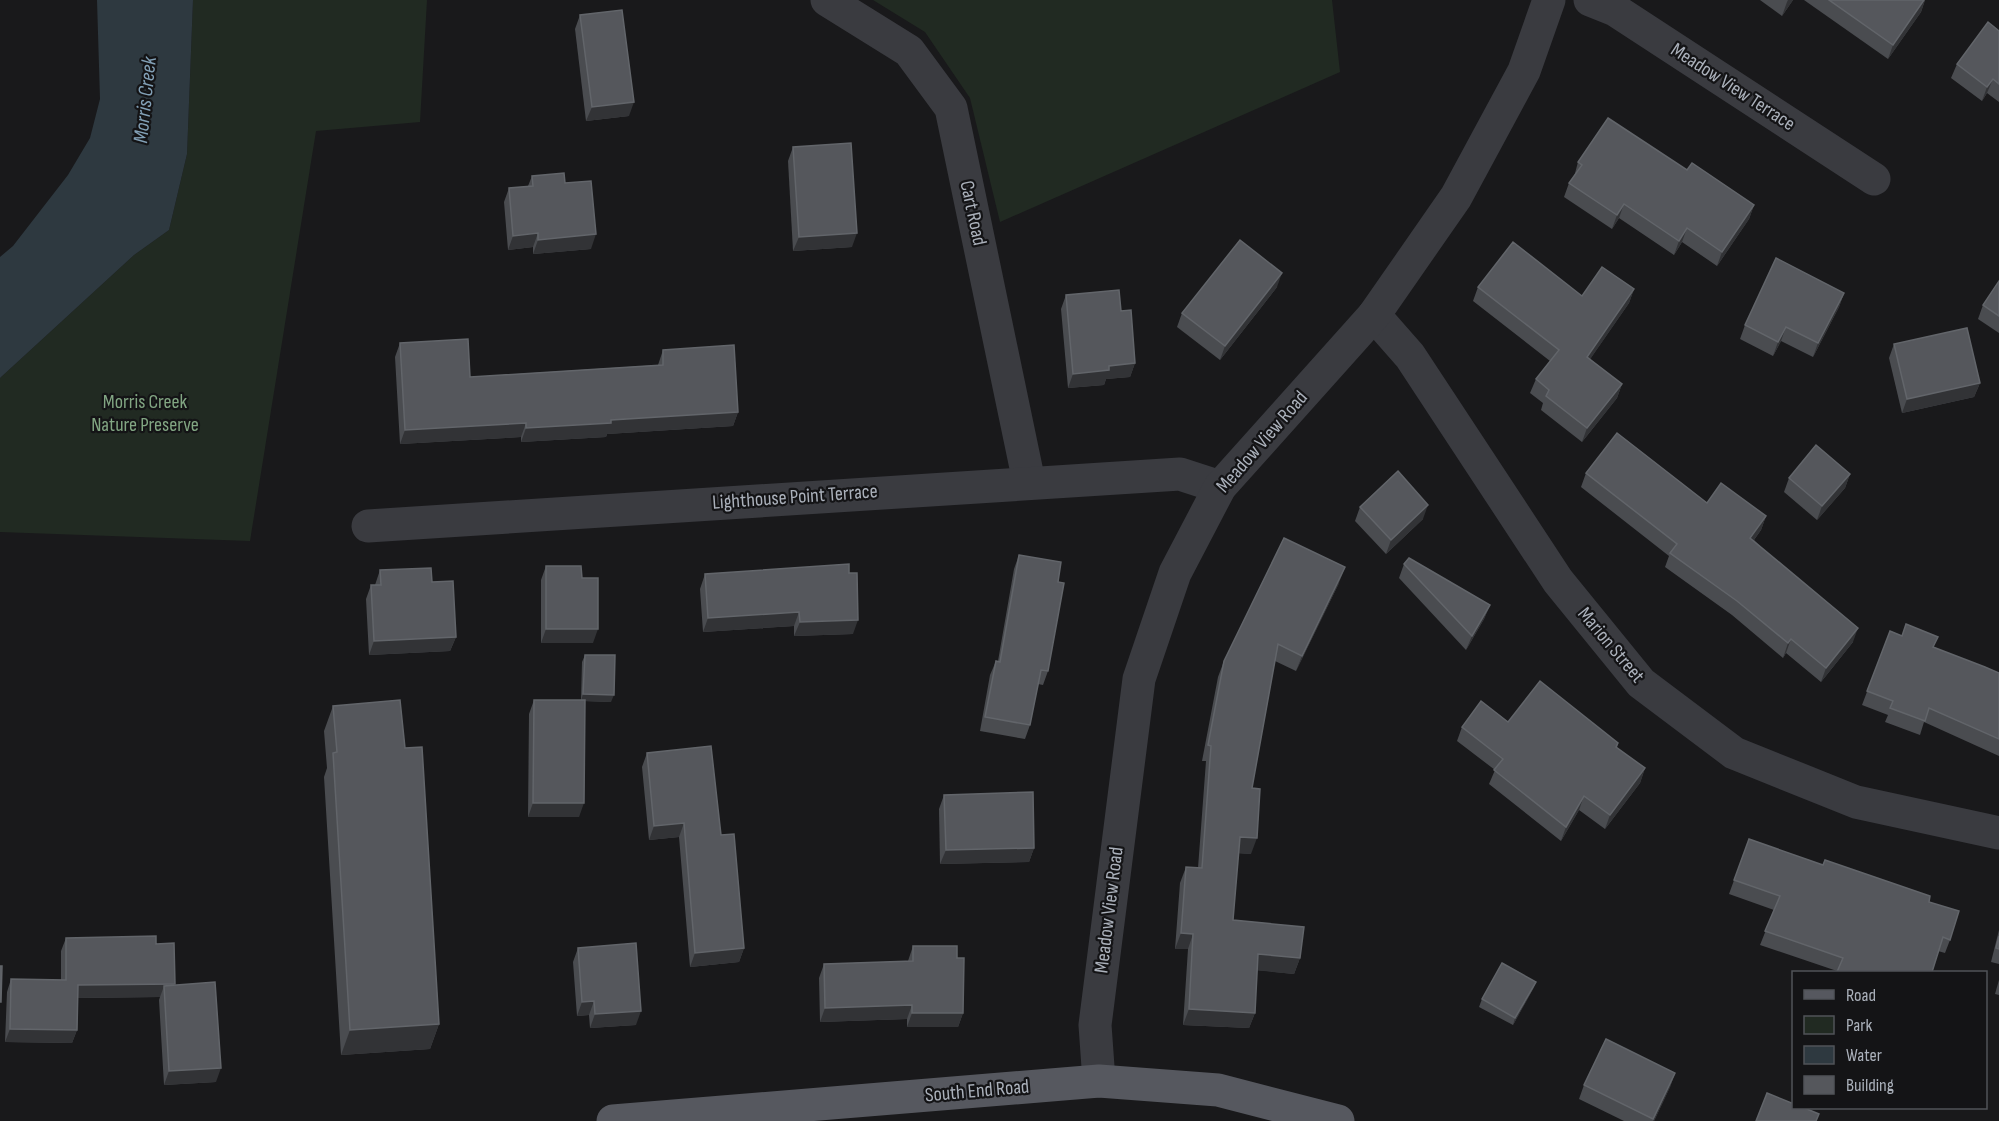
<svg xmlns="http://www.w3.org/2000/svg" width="1999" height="1121" font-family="'Sofia Sans Condensed',sans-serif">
<rect width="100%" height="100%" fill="#19191b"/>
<g fill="#212a22">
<polygon points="193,0 427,0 420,122 316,131 250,541 0,532 0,378 134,255 169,230 187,154"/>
<polygon points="873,0 1332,0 1340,72 1000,222 970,98 925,32"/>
</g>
<polygon fill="#2e3940" points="97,0 193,0 187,154 169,230 134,255 0,378 0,257 13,246 68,175 90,138 100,99"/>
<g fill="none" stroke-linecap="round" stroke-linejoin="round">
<g stroke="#3a3b40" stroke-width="33">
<polyline points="827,0 909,51 951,108 1029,482"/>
<polyline points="1590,0 1615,10 1874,179"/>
<polyline points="1374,315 1410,356 1558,581 1641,683 1734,753 1856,802 1999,833"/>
<polyline points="368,526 1180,474 1220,487"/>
<polyline points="1099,1081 1095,1025 1139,679 1175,573 1220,487 1374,315 1456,197 1524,71 1549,0"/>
</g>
<polyline stroke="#56585f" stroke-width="33" points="613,1121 1099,1081 1218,1090 1338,1121"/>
</g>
<g fill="#4a4c50">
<polygon points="1760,0 1793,0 1782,16"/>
<polygon points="1804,0 1925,0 1921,12 1888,59"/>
<polygon points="580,15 629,116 586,121 575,29"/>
<polygon points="1999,31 1999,102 1987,93 1982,101 1951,78 1957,64"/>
<polygon points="793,147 852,247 793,251 788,161"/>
<polygon points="1578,162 1687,170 1754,205 1749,219 1717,266 1682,242 1674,255 1619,218 1612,229 1564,197 1569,183 1574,177"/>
<polygon points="532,176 565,183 591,249 533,254 533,247 508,250 504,202 509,188 528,186"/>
<polygon points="1999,281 1999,333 1978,319 1983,305"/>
<polygon points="1277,287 1220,360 1177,327 1182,313"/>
<polygon points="1478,287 1582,296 1634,289 1629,303 1590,359 1622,384 1617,398 1582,442 1541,410 1543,403 1530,393 1536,379 1550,361 1473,301"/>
<polygon points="1844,293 1839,307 1813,357 1781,341 1773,356 1740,339 1745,325"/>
<polygon points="1066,295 1121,311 1135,363 1130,377 1106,379 1104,385 1068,388 1061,309"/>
<polygon points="400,343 470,377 658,365 663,350 738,412 733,426 607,434 606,437 521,442 521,437 400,444 395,357"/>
<polygon points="1894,344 1980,383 1974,397 1902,413 1889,358"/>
<polygon points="1586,473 1707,503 1766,516 1761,530 1754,540 1853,642 1821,682 1786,653 1783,658 1732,615 1665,567 1669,556 1581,487"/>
<polygon points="1850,474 1845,488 1817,520 1784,492 1789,478"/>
<polygon points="1360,507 1423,519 1386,554 1355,521"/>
<polygon points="1019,555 1058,582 1048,671 1043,685 1038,684 1030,725 1025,739 980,731 990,675 996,661 998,661 1014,569"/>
<polygon points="1404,564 1490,605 1484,619 1466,650 1399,578"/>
<polygon points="546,566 593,643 541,643 541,580"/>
<polygon points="380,570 432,582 456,637 450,651 369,655 366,599 371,585 375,585"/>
<polygon points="705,574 853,634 794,636 794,626 703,632 700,589"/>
<polygon points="1339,583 1296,671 1275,661 1252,788 1251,854 1238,853 1233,920 1300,958 1294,974 1257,970 1255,1013 1249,1028 1183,1025 1188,949 1175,949 1180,883 1186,867 1198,868 1206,761 1202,761 1218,677 1224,661"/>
<polygon points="1890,631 1999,673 1999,756 1924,722 1920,735 1885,722 1888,715 1862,705"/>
<polygon points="585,655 611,702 585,701 579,817 528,817 529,714 534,700 581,700 582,662"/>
<polygon points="333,706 405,748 439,1024 430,1049 341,1055 324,777 327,768 324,731"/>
<polygon points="1508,722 1618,743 1617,748 1645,768 1640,783 1605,829 1579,810 1561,841 1489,784 1495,770 1457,741 1462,727"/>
<polygon points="647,753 721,835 744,948 739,962 690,967 679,837 649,840 642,767"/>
<polygon points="944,795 1034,848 1029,862 940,864 939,809"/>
<polygon points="1749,839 1929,902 1950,940 1945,953 1938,951 1837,971 1760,945 1774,910 1729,894"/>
<polygon points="1999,930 1999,964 1991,962"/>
<polygon points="66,938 156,944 216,1082 164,1085 159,1000 160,997 78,998 77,1030 72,1043 5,1042 7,992 11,979 61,980 61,951"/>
<polygon points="913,946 957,958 963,1013 958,1027 907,1027 907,1019 820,1022 819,978 824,964 908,961"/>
<polygon points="578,948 636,1025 590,1028 589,1015 577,1016 573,962"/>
<polygon points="1999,980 1999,995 1995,994"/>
<polygon points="1536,982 1533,989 1513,1025 1479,1007 1482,999"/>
<polygon points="1675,1073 1670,1087 1654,1121 1624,1121 1579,1099 1584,1085"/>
</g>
<g fill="#323336">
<polygon points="1788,0 1793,0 1782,16 1787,2"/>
<polygon points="1924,0 1925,0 1921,12 1888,59 1893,45"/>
<polygon points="1993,79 1987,93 1982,101 1987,87"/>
<polygon points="634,102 629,116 586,121 592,107"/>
<polygon points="1624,204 1619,218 1612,229 1617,215"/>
<polygon points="1754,205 1749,219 1717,266 1722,252"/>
<polygon points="1687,228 1682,242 1674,255 1679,241"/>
<polygon points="538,233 533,247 508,250 513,236"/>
<polygon points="857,233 852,247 793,251 799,237"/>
<polygon points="596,234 591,249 533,254 538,240"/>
<polygon points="1282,273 1277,287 1220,360 1225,346"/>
<polygon points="1634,289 1629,303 1582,371 1587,357"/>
<polygon points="1844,293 1839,307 1813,357 1818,343"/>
<polygon points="1786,327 1781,341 1773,356 1778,342"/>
<polygon points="1135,363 1130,377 1106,379 1104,385 1068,388 1073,374 1109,366"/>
<polygon points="1980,383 1974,397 1902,413 1907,399"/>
<polygon points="1622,384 1617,398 1582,442 1587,428"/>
<polygon points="738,412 733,426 607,434 606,437 521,442 526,428 611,420"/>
<polygon points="526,423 521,437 400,444 405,430"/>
<polygon points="1850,474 1845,488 1817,520 1822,506"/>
<polygon points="1428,505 1423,519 1386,554 1391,540"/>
<polygon points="1766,516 1761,530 1745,552 1750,538"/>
<polygon points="1345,567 1339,583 1296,671 1302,656"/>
<polygon points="1490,605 1484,619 1466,650 1472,636"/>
<polygon points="799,612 794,626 703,632 708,618"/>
<polygon points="858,620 853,634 794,636 800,622"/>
<polygon points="1858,628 1853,642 1821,682 1826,668"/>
<polygon points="546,629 598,629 593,643 541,643"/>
<polygon points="456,637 450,651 369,655 374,641"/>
<polygon points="1791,639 1786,653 1783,658 1788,643"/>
<polygon points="583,694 614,695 611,702 581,701"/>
<polygon points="1645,768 1640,783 1605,829 1610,815"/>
<polygon points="1584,796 1579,810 1561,841 1566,827"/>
<polygon points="533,803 584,803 579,817 528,817"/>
<polygon points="684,823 679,837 649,840 654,826"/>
<polygon points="1240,837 1257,838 1251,854 1234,853"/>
<polygon points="1034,848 1029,862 940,864 946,850"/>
<polygon points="1181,933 1193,934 1188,949 1175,949"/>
<polygon points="744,948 739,962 690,967 695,953"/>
<polygon points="1258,954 1300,958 1294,974 1253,970"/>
<polygon points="1536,982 1533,989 1513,1025 1515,1018"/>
<polygon points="175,984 164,986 160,997 73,998 78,985"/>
<polygon points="594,1001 589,1015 577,1016 582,1002"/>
<polygon points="912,1005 907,1019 820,1022 825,1008"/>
<polygon points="1189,1009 1255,1013 1249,1028 1183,1025"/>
<polygon points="641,1011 636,1025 590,1028 595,1014"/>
<polygon points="912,1013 963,1013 958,1027 907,1027"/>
<polygon points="439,1024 430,1049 341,1055 350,1030"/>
<polygon points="10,1029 77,1030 72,1043 5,1042"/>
<polygon points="221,1068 216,1082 164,1085 169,1071"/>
<polygon points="1675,1073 1670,1087 1654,1121 1653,1121"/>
</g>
<g fill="#55575c" stroke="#62656a" stroke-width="1.5">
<polygon points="1829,0 1924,0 1893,45"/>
<polygon points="622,10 634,102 592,107 580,15"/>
<polygon points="1988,22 1999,31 1999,84 1993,79 1987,87 1957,64"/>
<polygon points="1608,118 1687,170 1692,163 1754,205 1722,252 1687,228 1679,241 1624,204 1617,215 1569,183 1582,165 1578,162"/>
<polygon points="851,143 857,233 799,237 793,147"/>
<polygon points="564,173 565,183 591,181 596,234 538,240 538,233 513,236 509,188 533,186 532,176"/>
<polygon points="1240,240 1282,273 1225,346 1182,313"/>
<polygon points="1513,242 1582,296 1602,267 1634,289 1587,357 1622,384 1587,428 1546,396 1549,390 1536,379 1559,350 1478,287"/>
<polygon points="1776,258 1844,293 1818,343 1786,327 1778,342 1745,325"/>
<polygon points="1999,281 1999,316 1983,305"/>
<polygon points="1119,290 1121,311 1131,310 1135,363 1109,366 1109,370 1073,374 1066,295"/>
<polygon points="1967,328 1980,383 1907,399 1894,344"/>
<polygon points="468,339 470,377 663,365 663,350 734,345 738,412 611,420 611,423 526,428 526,423 405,430 400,343"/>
<polygon points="1617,433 1707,503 1721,483 1766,516 1750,538 1858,628 1826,668 1791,639 1788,643 1737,601 1670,553 1677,544 1586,473"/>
<polygon points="1816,445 1850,474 1822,506 1789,478"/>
<polygon points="1398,471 1428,505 1391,540 1360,507"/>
<polygon points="1284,538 1345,567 1302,656 1278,644 1252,788 1260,789 1257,838 1240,837 1233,920 1304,927 1300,958 1258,954 1255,1013 1189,1009 1193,934 1181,933 1186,867 1202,868 1211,746 1208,745 1224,661"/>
<polygon points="1019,555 1061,562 1058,582 1064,583 1048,671 1041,670 1030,725 985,717 996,661 1000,662"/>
<polygon points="1409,558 1490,605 1472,636 1404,564"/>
<polygon points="849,564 849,573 857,573 858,620 800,622 799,612 708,618 705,574"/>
<polygon points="546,566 581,566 582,578 598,578 598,629 546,629"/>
<polygon points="431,568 432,582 453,581 456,637 374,641 371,585 381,585 380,570"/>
<polygon points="1906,624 1938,637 1933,647 1985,667 1999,673 1999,739 1929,708 1925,721 1890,708 1893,701 1867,691 1890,631 1902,636"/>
<polygon points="585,655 615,655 614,695 583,694"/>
<polygon points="1540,681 1618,743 1616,747 1645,768 1610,815 1584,796 1566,827 1494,770 1503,759 1462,727 1481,701 1508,722"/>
<polygon points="400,700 405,748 422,747 439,1024 350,1030 333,753 337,752 333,706"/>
<polygon points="534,700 585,700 584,803 533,803"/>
<polygon points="711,746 721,835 734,834 744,948 695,953 684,823 654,826 647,753"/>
<polygon points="1033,792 1034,848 946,850 944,795"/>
<polygon points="1749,839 1823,865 1825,860 1930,896 1929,902 1959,911 1950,940 1943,937 1932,972 1837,972 1843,958 1765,931 1780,896 1734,880"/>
<polygon points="156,936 156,944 174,943 175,984 78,985 77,1030 10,1029 11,979 66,980 66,938"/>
<polygon points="1999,936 1999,949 1996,948"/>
<polygon points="636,943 641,1011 595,1014 594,1001 582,1002 578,948"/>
<polygon points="913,946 957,946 957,958 964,958 963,1013 912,1013 912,1005 825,1008 824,964 913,961"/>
<polygon points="1502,963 1536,982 1515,1018 1482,999"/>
<polygon points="0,966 2,966 1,1002 0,1002"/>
<polygon points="215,982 221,1068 169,1071 164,986"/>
<polygon points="1606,1039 1675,1073 1653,1119 1584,1085"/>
<polygon points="1767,1093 1794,1104 1794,1107 1802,1107 1819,1114 1816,1121 1756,1121"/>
</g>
<g text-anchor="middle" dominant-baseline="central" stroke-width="4.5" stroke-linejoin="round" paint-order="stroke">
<g font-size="20" fill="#abb1bb" stroke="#141416">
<text transform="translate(1733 87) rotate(33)">Meadow View Terrace</text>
<text transform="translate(973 213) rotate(78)">Cart Road</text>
<text transform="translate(1262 442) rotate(-49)">Meadow View Road</text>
<text transform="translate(795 497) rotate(-4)">Lighthouse Point Terrace</text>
<text transform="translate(1611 645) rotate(50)">Marion Street</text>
<text transform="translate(1109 910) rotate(-83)">Meadow View Road</text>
<text transform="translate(977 1091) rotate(-5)">South End Road</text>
</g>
<g font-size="20" fill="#82a683" stroke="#141416">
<text x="145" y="402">Morris Creek<tspan x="145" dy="23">Nature Preserve</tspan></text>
</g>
<g font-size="21" font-style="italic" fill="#82a0b6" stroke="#141416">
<text transform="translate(145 100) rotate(-84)">Morris Creek</text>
</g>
</g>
<rect x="1792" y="971" width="195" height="138" fill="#141416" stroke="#505358" stroke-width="1.5"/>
<rect x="1804" y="990" width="30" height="9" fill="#56585f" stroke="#505358" stroke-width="1.5"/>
<text x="1846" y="1001" font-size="18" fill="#abb1bb">Road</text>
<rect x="1804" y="1016" width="30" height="18" fill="#212a22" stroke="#505358" stroke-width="1.5"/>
<text x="1846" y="1031" font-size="18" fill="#abb1bb">Park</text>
<rect x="1804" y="1046" width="30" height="18" fill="#2e3940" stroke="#505358" stroke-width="1.5"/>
<text x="1846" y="1061" font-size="18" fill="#abb1bb">Water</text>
<rect x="1804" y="1076" width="30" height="18" fill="#55575c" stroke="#505358" stroke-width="1.5"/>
<text x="1846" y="1091" font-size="18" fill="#abb1bb">Building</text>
</svg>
